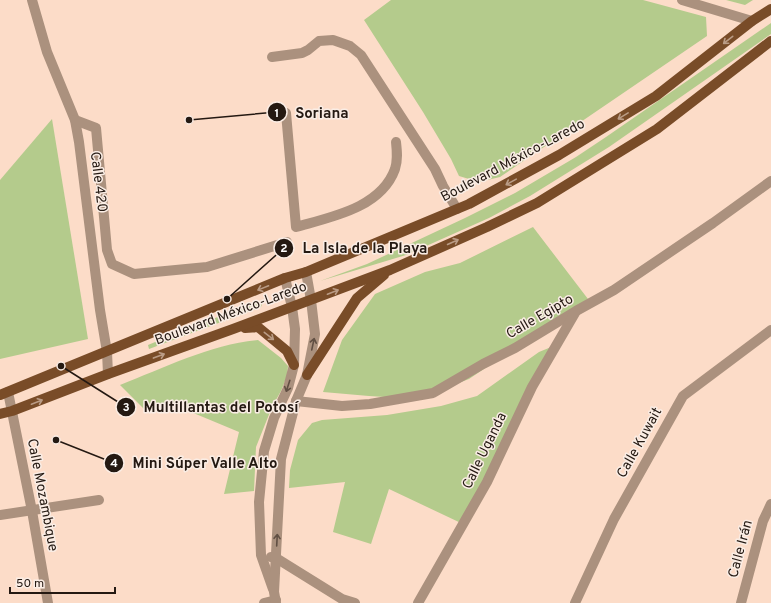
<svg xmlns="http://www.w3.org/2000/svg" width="771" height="603" font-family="Overpass,sans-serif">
<rect width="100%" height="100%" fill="#fcdcc8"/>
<g fill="#b4cb8c">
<polygon points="391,0 643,0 706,17 707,36 500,177 479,182 459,176 451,159 423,112 364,20"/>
<polygon points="726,0 753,0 745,5"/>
<polygon points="771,23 771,34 609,147 530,196 489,218 406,255 320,281 367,264 465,218 515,193 576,157 606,137"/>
<polygon points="52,119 88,339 0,359 0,180"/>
<polygon points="533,227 588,299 469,379 417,399 369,396 323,392 342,340 375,294 425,272 460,263"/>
<polygon points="259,301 262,304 261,307 149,349 148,345 184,330"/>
<path d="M258 340 281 358 288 366 287 376 281 391 272 407 256 447 254 491 224 494 239 432 167 402 160 412 145 410 120 385C163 368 212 344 258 340Z"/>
<polygon points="556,345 463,524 389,489 371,544 333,532 345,482 289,488 290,470 298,440 312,423 322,420 387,415 441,406 477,396 539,352"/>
</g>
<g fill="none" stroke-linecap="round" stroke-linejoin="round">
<g stroke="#ab917e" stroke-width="10">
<polyline points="32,0 47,52 75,120 79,142 100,310 107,352 108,374"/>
<polyline points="682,0 752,21"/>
<polyline points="272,57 302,53 308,50 319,41 333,40 350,46 361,55 435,169 443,186 457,209"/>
<path d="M286 113 296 227C331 217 381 208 395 169 398 160 397 151 396 142"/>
<polyline points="75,120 96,128 107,250 112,264 134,274 207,267 287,242"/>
<polyline points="8,392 32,511 48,603"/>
<polyline points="296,401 342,406 370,404 433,393 483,364 515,348 576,311 614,290 713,223 771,181"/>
<polyline points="0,515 99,500"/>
<polyline points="271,557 276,558 342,599 355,603"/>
<polyline points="273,589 261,555 259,502 264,451 274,418 288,388 294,365 295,329 292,307 285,278"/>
<polyline points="264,603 276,600"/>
<polyline points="276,603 274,592 281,459 296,401 307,375 315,334 311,300 306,272"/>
<polyline points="418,603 487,482 532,387 575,313"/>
<polyline points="575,603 614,519 683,396 771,330"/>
<polyline points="741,603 763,521 771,504"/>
</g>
<g stroke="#794c28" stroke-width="10">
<polyline points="245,328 258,327 287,351 294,365"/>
<polyline points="307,375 357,298 384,275"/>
<polyline points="0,395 285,278 306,272 469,204 559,155 656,96 752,21 771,9"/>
<polyline points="0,414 12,411 108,374 233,329 390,270 487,227 537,203 657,129 771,41"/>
</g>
</g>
<defs><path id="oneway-shaft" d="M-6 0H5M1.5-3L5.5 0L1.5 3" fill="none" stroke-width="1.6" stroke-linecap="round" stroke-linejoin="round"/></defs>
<g stroke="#ba9c86">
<use href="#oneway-shaft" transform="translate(728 40) rotate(142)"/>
<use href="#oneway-shaft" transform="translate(623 116) rotate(149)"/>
<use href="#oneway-shaft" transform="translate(511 182) rotate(151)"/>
<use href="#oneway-shaft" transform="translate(453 242) rotate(-24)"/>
<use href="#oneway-shaft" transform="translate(263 288) rotate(158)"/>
<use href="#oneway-shaft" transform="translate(333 292) rotate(-21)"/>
<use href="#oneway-shaft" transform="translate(269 336) rotate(38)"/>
<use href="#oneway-shaft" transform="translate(159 356) rotate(-20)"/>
<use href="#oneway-shaft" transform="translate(37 402) rotate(-21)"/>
</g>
<g stroke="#614f43">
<use href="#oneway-shaft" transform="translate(313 344) rotate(-78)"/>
<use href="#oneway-shaft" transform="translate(288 386) rotate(108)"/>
<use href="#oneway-shaft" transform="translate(277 540) rotate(-87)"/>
</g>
<g text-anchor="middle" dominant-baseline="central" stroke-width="3" stroke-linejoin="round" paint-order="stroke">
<g font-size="14" fill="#241912" stroke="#faede5">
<text transform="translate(513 161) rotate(-28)">Boulevard México-Laredo</text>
<text transform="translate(98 182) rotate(83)">Calle 420</text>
<text transform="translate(231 314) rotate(-20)">Boulevard México-Laredo</text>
<text transform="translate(540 317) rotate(-30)">Calle Egipto</text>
<text transform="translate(640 443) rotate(-61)">Calle Kuwait</text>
<text transform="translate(485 451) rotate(-64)">Calle Uganda</text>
<text transform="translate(42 495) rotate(79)">Calle Mozambique</text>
<text transform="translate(741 549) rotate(-75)">Calle Irán</text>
</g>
</g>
<path fill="none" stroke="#241912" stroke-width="1.5" d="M189 120L277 112M227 299L284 248M61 366L126 407M56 440L114 463"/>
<g fill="#241912" stroke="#faede5" stroke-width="1.5">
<circle cx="189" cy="120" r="4"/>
<circle cx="227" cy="299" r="4"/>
<circle cx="61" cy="366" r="4"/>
<circle cx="56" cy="440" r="4"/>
<circle cx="277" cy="112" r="10"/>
<circle cx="284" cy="248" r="10"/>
<circle cx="126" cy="407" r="10"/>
<circle cx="114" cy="463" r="10"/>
</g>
<g font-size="12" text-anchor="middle" font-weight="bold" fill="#fff">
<text x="277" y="117">1</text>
<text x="284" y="252">2</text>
<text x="126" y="411">3</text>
<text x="114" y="467">4</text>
</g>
<g font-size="15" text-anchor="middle" font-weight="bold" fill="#241912" stroke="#faede5" stroke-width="3" stroke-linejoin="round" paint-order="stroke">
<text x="322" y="118">Soriana</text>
<text x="365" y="253">La Isla de la Playa</text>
<text x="221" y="412">Multillantas del Potosí</text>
<text x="205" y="468">Mini Súper Valle Alto</text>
</g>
<path d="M10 587v6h105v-6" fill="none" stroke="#241912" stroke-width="2"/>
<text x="16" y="587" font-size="12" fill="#241912" stroke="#faede5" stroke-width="3" paint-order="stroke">50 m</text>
</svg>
